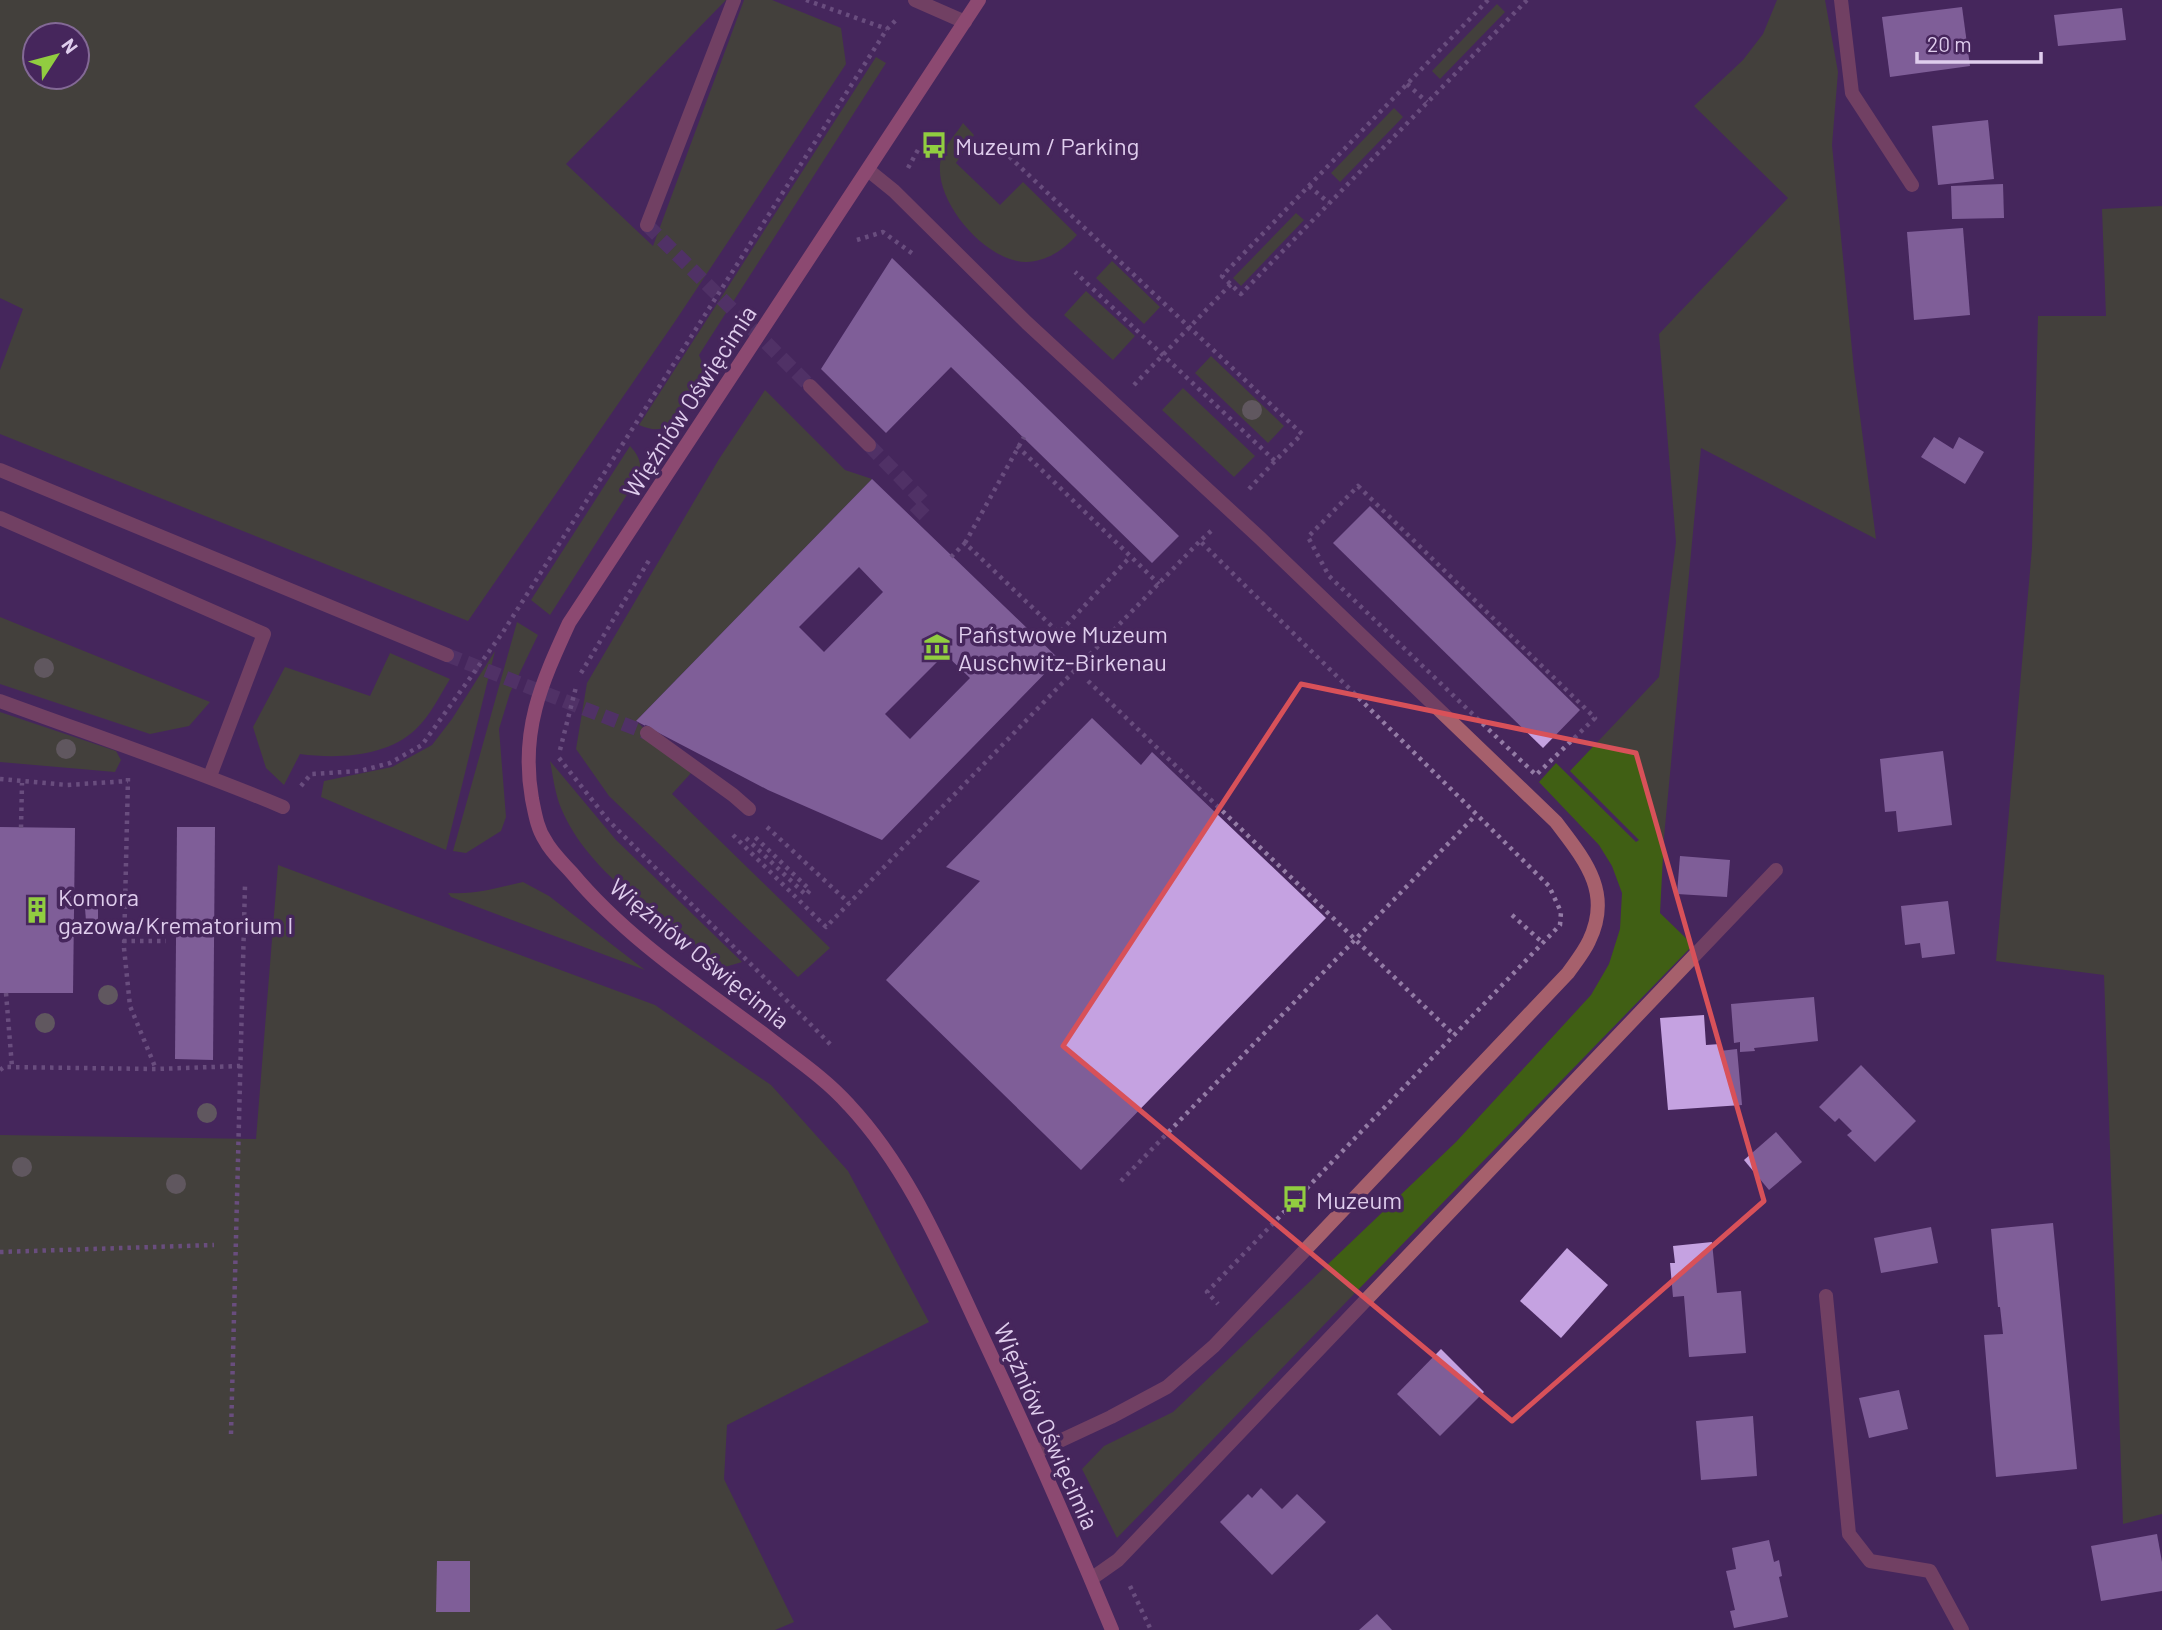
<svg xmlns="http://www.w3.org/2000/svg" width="2162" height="1630" font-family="Barlow,sans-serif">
<rect width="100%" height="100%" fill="#46265c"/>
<g fill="#405f14" fill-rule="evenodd">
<path d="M0 0H726L566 164 653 246 744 0H772L841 28 846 64 676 320 468 621 0 434V370L23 309 0 298ZM77 35V77H35V35Z"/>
<polygon points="1777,0 1825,0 1838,72 1832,145 1854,370 1876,539 1701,448 1664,837 1660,913 1693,945 1117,1538 1082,1469 1104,1446 1173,1412 1456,1142 1591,995 1609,964 1620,929 1622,893 1612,866 1599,845 1539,782 1556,763 1636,842 1639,840 1570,771 1659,677 1676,542 1659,334 1788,198 1694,106 1743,60 1763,34"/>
<polygon points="1497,4 1505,12 1440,79 1432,71"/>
<path d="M876 57 886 63 699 355 706 373 674 422C663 431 653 431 639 425Z"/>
<polygon points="1394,108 1403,117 1340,182 1331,173"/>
<path d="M963 123 974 135 956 163 1000 205 1023 182 1077 235C1063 250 1048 261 1026 262 985 262 928 196 942 155 946 144 957 133 963 123Z"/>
<polygon points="2162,206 2162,1514 2123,1524 2104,975 1996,961 2032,548 2038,316 2106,316 2102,209"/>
<polygon points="1296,213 1304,220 1241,286 1233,278"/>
<polygon points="1112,261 1160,307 1144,324 1096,278"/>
<polygon points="1086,291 1135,336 1113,360 1064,315"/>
<polygon points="1211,356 1284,426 1268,443 1195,373"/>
<polygon points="1183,388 1255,456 1234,477 1162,410"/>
<polygon points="765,390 845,470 872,479 636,721 691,773 672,794 830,948 798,977 609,796 576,749 587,683 719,459"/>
<path d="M630 446C639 456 642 463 639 476L550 615 531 600Z"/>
<polygon points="0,617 210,702 189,726 150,734 0,684"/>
<polygon points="517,622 538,635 510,693 499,729 506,817 501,831 466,853 453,851"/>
<polygon points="495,651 446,850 321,797 324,781 392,767 432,745 452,719"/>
<path d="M390 653 450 679C440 695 430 716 416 729 387 757 338 759 300 754L284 785 266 768 253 727 285 667 370 696Z"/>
<polygon points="0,712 116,751 121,760 115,772 0,762"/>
<path d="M550 761 616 840 742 962 725 967C669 923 589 876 561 808 555 794 553 776 550 761Z"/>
<polygon points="278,865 655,1005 771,1085 848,1171 929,1322 727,1425 724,1479 794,1622 775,1630 0,1630 0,1135 256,1139"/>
<path d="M523 882 549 896 645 970 451 897 448 893C475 895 497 888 523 882Z"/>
</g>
<g fill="#c5a2e1" fill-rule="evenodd">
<polygon points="1962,7 1970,66 1890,77 1882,17"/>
<polygon points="2122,8 2126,40 2058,46 2054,15"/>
<polygon points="1988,120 1994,179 1938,185 1932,126"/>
<polygon points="2003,184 2004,218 1952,219 1951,186"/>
<polygon points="1963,228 1970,315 1914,320 1907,232"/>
<polygon points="892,258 1179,536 1152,563 951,367 886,433 821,369"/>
<polygon points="1934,437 1953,449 1959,437 1984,452 1965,484 1921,457"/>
<path d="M872 479 1059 659 882 840 768 790 636 721ZM859 567 883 592 824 652 799 627ZM945 654 970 678 910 739 885 714Z"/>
<polygon points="1370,506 1580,710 1543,748 1333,543"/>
<polygon points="1092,718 1141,765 1152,752 1326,918 1081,1170 886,980 980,881 946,867"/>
<polygon points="1943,751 1952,825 1898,832 1896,811 1885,812 1880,759"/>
<polygon points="0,827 75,828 73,993 0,993"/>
<polygon points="177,827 215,827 213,1060 175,1059"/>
<polygon points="1680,856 1730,860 1727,897 1677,894"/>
<polygon points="1948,901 1955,954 1922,958 1920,943 1905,945 1901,906"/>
<polygon points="85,908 98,908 98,922 86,921"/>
<polygon points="1814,997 1818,1041 1754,1048 1755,1051 1740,1052 1740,1042 1734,1043 1731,1004"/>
<polygon points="1704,1015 1706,1045 1720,1044 1720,1051 1737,1049 1742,1105 1668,1110 1660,1018"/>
<polygon points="1861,1065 1916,1121 1875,1162 1847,1135 1852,1131 1839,1118 1835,1122 1819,1107"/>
<polygon points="1776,1132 1802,1162 1769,1190 1744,1160"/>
<polygon points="2053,1223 2077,1469 1996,1477 1984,1335 2003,1334 2000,1307 1998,1307 1991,1229"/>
<polygon points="1931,1227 1938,1263 1881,1273 1874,1238"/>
<polygon points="1712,1242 1717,1293 1741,1291 1746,1353 1689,1357 1684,1296 1673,1297 1670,1263 1675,1263 1673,1246"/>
<polygon points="1567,1248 1608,1285 1561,1338 1520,1301"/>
<polygon points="1441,1349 1484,1392 1440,1436 1397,1394"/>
<polygon points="1899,1390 1908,1429 1869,1438 1859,1398"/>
<polygon points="1753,1416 1757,1476 1701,1480 1696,1421"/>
<polygon points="1261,1488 1282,1509 1297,1494 1326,1522 1272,1575 1220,1522 1248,1494 1252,1498"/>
<polygon points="2157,1534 2162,1562 2162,1591 2101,1601 2091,1546"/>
<polygon points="1769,1540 1774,1562 1779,1560 1782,1576 1779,1577 1788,1617 1734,1628 1730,1611 1735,1610 1726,1571 1736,1569 1732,1548"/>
<polygon points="437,1561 470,1561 470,1612 436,1612"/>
<polygon points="1377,1614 1392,1630 1359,1630"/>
</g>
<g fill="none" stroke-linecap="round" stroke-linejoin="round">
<g stroke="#5d3f72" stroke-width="14" stroke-dasharray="14 7" stroke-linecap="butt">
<polyline points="647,225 810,386"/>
<polyline points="869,445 926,504 912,518"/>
<polyline points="447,655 647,733"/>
</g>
<g stroke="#947ca6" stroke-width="4.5" stroke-dasharray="3.5 5" stroke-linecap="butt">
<polyline points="806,0 887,29"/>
<polyline points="1488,0 1222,276 1241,294 1527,0"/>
<polyline points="1407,84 1427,102"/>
<polyline points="997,145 1302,434 1275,461 1075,272"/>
<polyline points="908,168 919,148"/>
<polyline points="1309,186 1329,203"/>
<polyline points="857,240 883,232 913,254"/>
<polyline points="1134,385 1231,284"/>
<polyline points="1017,446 1159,584"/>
<polygon points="1358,486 1595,718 1536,775 1329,576 1308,537"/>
<polyline points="1249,489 1275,461"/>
<polyline points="1211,531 1200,541 1549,886 1561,912 1560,925 1207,1292 1218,1304"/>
<polyline points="965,543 1024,437"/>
<polyline points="951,557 965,543 1059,633 1130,557"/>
<polyline points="581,673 651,557"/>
<polyline points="1088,681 1454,1035"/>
<polyline points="560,750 576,687"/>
<polyline points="559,758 608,820 832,1046"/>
<polyline points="128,778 124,948 130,1006 156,1069"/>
<polyline points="0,779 67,785 128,781"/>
<polyline points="301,786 311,774 360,771 390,763 422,745 503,632 887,29 896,20"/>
<polyline points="767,827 849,903"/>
<polyline points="21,828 22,783"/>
<polyline points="733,835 826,927 1200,541"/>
<polyline points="746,838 806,895 810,890 754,836"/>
<polyline points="1512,915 1543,943"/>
<polyline points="123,941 166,941"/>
<polyline points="6,993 12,1067"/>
<polyline points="0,1070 4,1067 156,1069 240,1066"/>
<polyline points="1121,1181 1475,816"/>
<polyline points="0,1252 214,1245"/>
<polyline points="231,1434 245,885"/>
<polyline points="1130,1586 1151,1630"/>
</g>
<g stroke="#a6606c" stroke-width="14">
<polyline points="915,0 965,22"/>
<polyline points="1841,0 1852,93 1912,185"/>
<path d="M868 170 894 191 1027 323 1260 538 1556 822C1584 859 1613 892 1589 941 1584 952 1575 963 1568 973L1214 1346 1167 1387 1111 1417 1036 1452"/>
<polyline points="0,518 264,634 210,776"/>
<path d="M0 701C95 736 191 768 283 807"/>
<polyline points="1826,1296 1849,1534 1870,1561 1930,1571 1962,1630"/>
<polyline points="1091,1579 1118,1560 1776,870"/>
</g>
<g stroke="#a6606c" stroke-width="14">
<polyline points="647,225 734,0"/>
<polyline points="810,386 869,445"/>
<polyline points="0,470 447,655"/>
<polyline points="647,733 733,795 749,809"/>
</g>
<path stroke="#e37489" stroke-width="14" d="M979 0 569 623C541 684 520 731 532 799 535 813 537 828 545 840 551 852 563 863 572 873 627 939 701 987 769 1038 796 1059 826 1079 849 1105 908 1168 942 1250 978 1327 1025 1427 1070 1528 1112 1630"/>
</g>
<g fill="#809262">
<circle cx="1252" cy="410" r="10"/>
<circle cx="44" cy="668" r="10"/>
<circle cx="66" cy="749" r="10"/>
<circle cx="108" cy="995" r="10"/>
<circle cx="45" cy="1023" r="10"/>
<circle cx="207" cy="1113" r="10"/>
<circle cx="22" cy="1167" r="10"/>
<circle cx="176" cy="1184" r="10"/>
</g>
<path d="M0 0H2162V1630H0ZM1301 684 1636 753 1764 1201 1512 1421 1063 1046Z" fill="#46265c" fill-opacity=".55" fill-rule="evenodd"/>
<path fill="none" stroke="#d85159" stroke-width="5" stroke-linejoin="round" d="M1301 684 1636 753 1764 1201 1512 1421 1063 1046Z"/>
<defs>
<symbol id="bus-bare" viewBox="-9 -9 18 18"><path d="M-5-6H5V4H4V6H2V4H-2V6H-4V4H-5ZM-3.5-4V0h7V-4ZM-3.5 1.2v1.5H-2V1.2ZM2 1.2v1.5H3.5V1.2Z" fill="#91cd40" stroke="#46265c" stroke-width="2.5" paint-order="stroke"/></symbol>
<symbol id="museum-bare" viewBox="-9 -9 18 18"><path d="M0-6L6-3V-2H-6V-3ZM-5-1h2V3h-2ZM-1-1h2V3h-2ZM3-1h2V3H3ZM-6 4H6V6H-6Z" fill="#91cd40" stroke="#46265c" stroke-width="2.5" paint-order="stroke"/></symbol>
<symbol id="building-bare" viewBox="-9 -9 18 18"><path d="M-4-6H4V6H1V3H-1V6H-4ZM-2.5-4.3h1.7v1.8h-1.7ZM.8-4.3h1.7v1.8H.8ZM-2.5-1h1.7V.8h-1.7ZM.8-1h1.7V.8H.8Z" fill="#91cd40" stroke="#46265c" stroke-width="2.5" paint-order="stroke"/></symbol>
</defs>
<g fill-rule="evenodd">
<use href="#bus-bare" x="915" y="126" width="38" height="38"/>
<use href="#museum-bare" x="918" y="628" width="38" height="38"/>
<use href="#building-bare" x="18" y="891" width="38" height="38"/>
<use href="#bus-bare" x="1276" y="1180" width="38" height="38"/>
</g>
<g text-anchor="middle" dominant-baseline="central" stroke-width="7" stroke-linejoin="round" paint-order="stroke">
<g font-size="24" fill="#dfcded" stroke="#46265c" text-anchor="start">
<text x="955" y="145">Muzeum / Parking</text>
<text x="958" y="633">Państwowe Muzeum<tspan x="958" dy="28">Auschwitz-Birkenau</tspan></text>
<text x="58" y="896">Komora<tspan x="58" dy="28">gazowa/Krematorium I</tspan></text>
<text x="1316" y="1199">Muzeum</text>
</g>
<g font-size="24" fill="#dfcded" stroke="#46265c">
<text transform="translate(689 401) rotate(-57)">Więźniów Oświęcimia</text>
<text transform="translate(700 953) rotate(39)">Więźniów Oświęcimia</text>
<text transform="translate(1047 1426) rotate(66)">Więźniów Oświęcimia</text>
</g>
</g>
<g transform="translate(56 56) rotate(54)"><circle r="33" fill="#46265c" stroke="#836996" stroke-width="2"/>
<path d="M0-5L12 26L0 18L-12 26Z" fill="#91cd40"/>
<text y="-10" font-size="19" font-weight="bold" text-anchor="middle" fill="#dfcded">N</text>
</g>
<path d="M1917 52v10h124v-10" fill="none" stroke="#dfcded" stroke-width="3.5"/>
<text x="1927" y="52" font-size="21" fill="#dfcded" stroke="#46265c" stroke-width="5" paint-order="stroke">20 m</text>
</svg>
